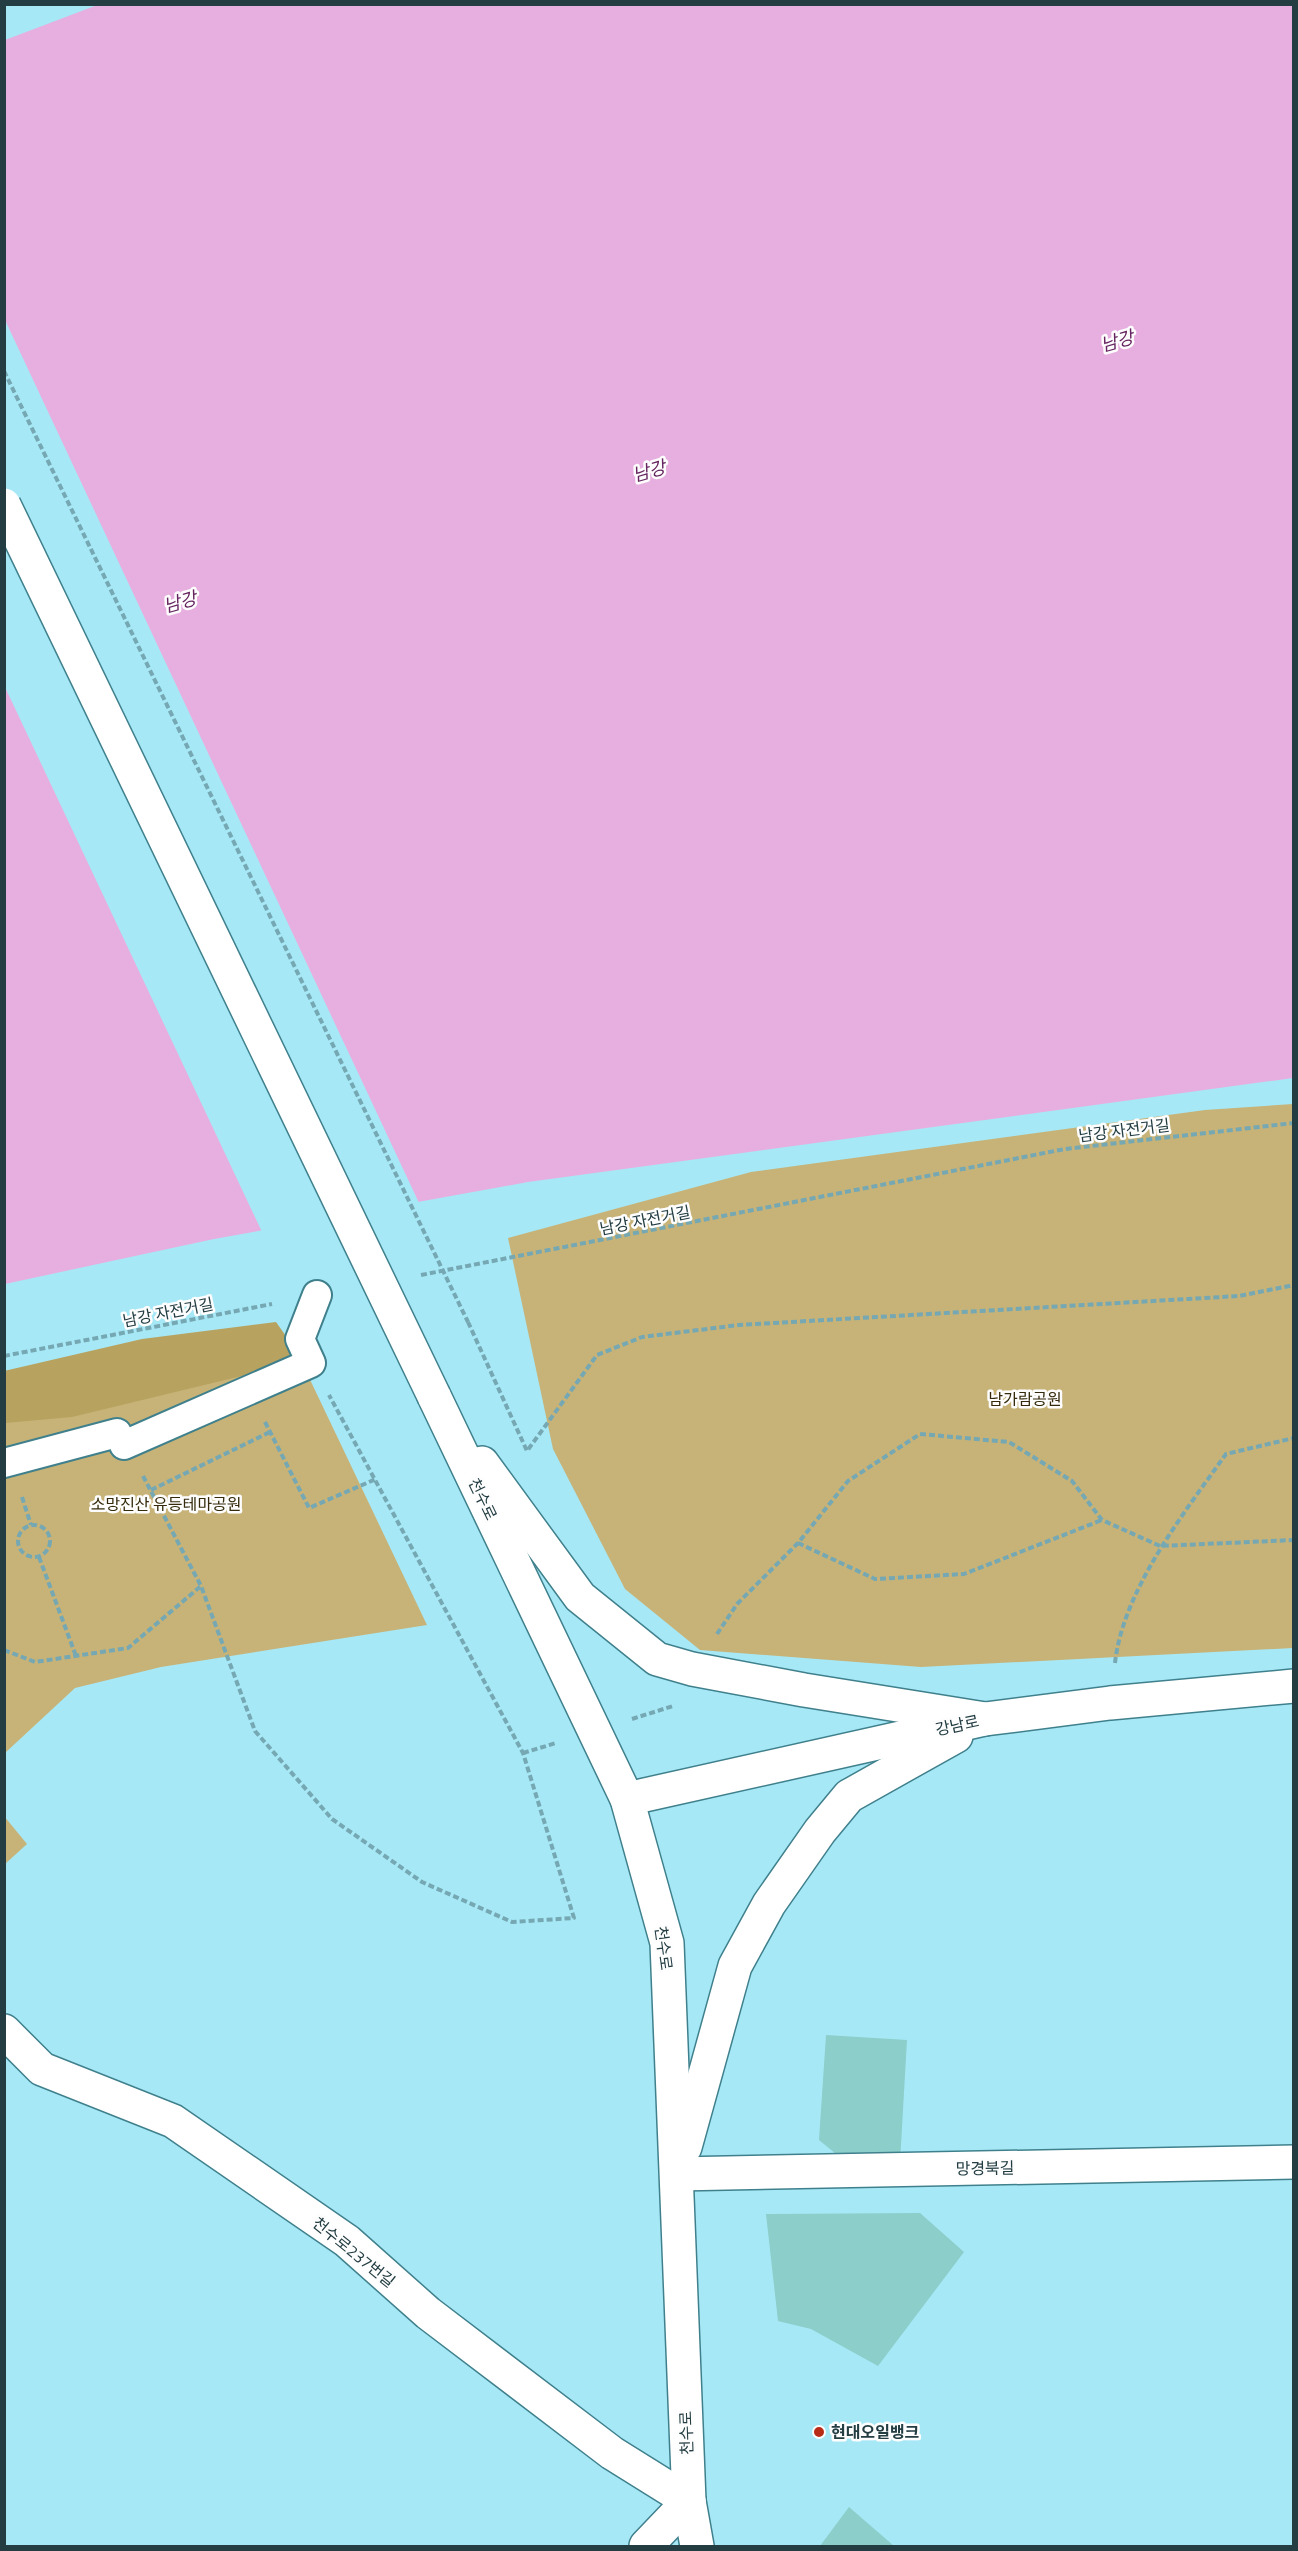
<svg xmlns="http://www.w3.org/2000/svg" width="1298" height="2551" font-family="'Titillium Web','Noto Sans KR',sans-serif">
<rect width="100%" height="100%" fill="#a7e8f6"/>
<g fill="#c7b378">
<polygon points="1293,1104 1293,1648 921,1667 700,1650 625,1589 553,1449 508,1238 751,1172 1205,1110"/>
<polygon points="303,1365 427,1625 161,1667 75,1688 5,1753 5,1377"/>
<polygon points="4,1816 27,1844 5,1864 4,1864"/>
</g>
<polygon fill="#b8a25f" points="276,1322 298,1353 279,1367 72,1417 5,1423 4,1371 142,1339"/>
<polygon fill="#e7afdf" points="100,4 1293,5 1293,1078 528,1182 214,1239 5,1284 5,40"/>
<polygon fill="#a7e8f6" points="5,320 420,1205 263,1234 4,685"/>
<g fill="#8bceca">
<polygon points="826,2035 907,2040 900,2162 841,2158 819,2140"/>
<polygon points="920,2213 964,2252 878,2366 811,2329 778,2321 766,2214"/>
<polygon points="849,2507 894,2546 820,2546"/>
</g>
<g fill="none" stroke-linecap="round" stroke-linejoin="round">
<defs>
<g id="pedestrian">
<polyline points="124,1445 311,1363 300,1339 317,1295"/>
<polyline points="4,1463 117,1433"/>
</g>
<g id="minor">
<polyline points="4,2031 42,2069 173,2121 347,2241 428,2313 612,2453 689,2501"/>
<polyline points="677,2174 1294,2162"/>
</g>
<g id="tertiary">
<polyline points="434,1396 627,1799 667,1943 689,2501 697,2546"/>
<polyline points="482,1463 580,1597 657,1659 692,1669 804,1690 985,1719"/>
<polyline points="627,1799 985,1719 1110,1703 1294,1686"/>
<polyline points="685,2147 735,1966 769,1904 820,1831 849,1796 956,1736"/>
<polyline points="646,2546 689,2501"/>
</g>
</defs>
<use href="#pedestrian" stroke="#3f808c" stroke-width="32"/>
<use href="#minor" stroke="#3f808c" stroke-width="36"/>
<use href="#tertiary" stroke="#3f808c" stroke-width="36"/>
<g stroke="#75a8b3" stroke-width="4" stroke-dasharray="6 3" stroke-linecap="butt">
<polyline points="421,1275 1065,1149 1294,1123"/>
<polyline points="468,1322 527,1451 597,1355 642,1337 739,1325 1239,1296 1294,1285"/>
<polyline points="4,1356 272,1304"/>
<polyline points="265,1422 309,1508 376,1479"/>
<polyline points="143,1476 201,1586 255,1731 332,1819 422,1882 512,1922 574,1918 523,1753 329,1395"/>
<polyline points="151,1490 270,1432"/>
<polyline points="22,1497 31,1525"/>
<circle cx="34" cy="1541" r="16"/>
<polyline points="798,1543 875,1579 964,1574 1102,1520"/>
<polyline points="39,1557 76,1656"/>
<polyline points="717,1634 737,1604 798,1543 848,1481 920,1434 1009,1442 1072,1481 1102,1520 1160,1546 1294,1540"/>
<polyline points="4,1650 35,1662 128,1648 201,1586"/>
<path d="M1115 1663C1123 1590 1184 1513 1226 1454L1294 1438"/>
<polyline points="632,1719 673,1706"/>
<polyline points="523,1753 556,1743"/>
</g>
<use href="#pedestrian" stroke="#fff" stroke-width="28"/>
<use href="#minor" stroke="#fff" stroke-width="33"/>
<use href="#tertiary" stroke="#fff" stroke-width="33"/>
<defs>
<polyline id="tertiary-bridge" points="4,505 434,1396"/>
</defs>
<use href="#tertiary-bridge" stroke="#3f808c" stroke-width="36" stroke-linecap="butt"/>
<polyline stroke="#75a8b3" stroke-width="4" stroke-dasharray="6 3" stroke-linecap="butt" points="4,371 468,1322"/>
<use href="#tertiary-bridge" stroke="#fff" stroke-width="33"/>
</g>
<circle fill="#b82b16" stroke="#fdfdfd" stroke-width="2" cx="819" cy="2432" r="6"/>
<g text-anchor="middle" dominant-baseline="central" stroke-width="5" stroke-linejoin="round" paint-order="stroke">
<g font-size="16" fill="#233d43" stroke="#fdfdfd">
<text transform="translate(1124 1130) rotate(-7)">남강 자전거길</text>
<text transform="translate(645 1220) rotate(-11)">남강 자전거길</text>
<text transform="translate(168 1312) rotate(-11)">남강 자전거길</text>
<text transform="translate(483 1499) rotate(64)">천수로</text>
<text transform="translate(957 1725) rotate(-12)">강남로</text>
<text transform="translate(664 1948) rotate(82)">천수로</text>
<text transform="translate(985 2168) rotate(-1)">망경북길</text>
<text transform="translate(354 2252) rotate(39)">천수로237번길</text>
<text transform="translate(686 2433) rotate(-92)">천수로</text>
</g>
<g font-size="16" fill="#352b0c" stroke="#fdfdfd">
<text x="1025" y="1399">남가람공원</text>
<text x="166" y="1504">소망진산 유등테마공원</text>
</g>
<g font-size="16" font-weight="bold" fill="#233d43" stroke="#fdfdfd" text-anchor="start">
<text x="831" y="2432">현대오일뱅크</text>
</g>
<g font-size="18" font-style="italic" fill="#65245f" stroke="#fdfdfd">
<text transform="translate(1117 341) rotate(-16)">남강</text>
<text transform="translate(649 471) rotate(-16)">남강</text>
<text transform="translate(180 602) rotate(-16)">남강</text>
</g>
</g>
<rect width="1298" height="2551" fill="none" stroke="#233d43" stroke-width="12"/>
</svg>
